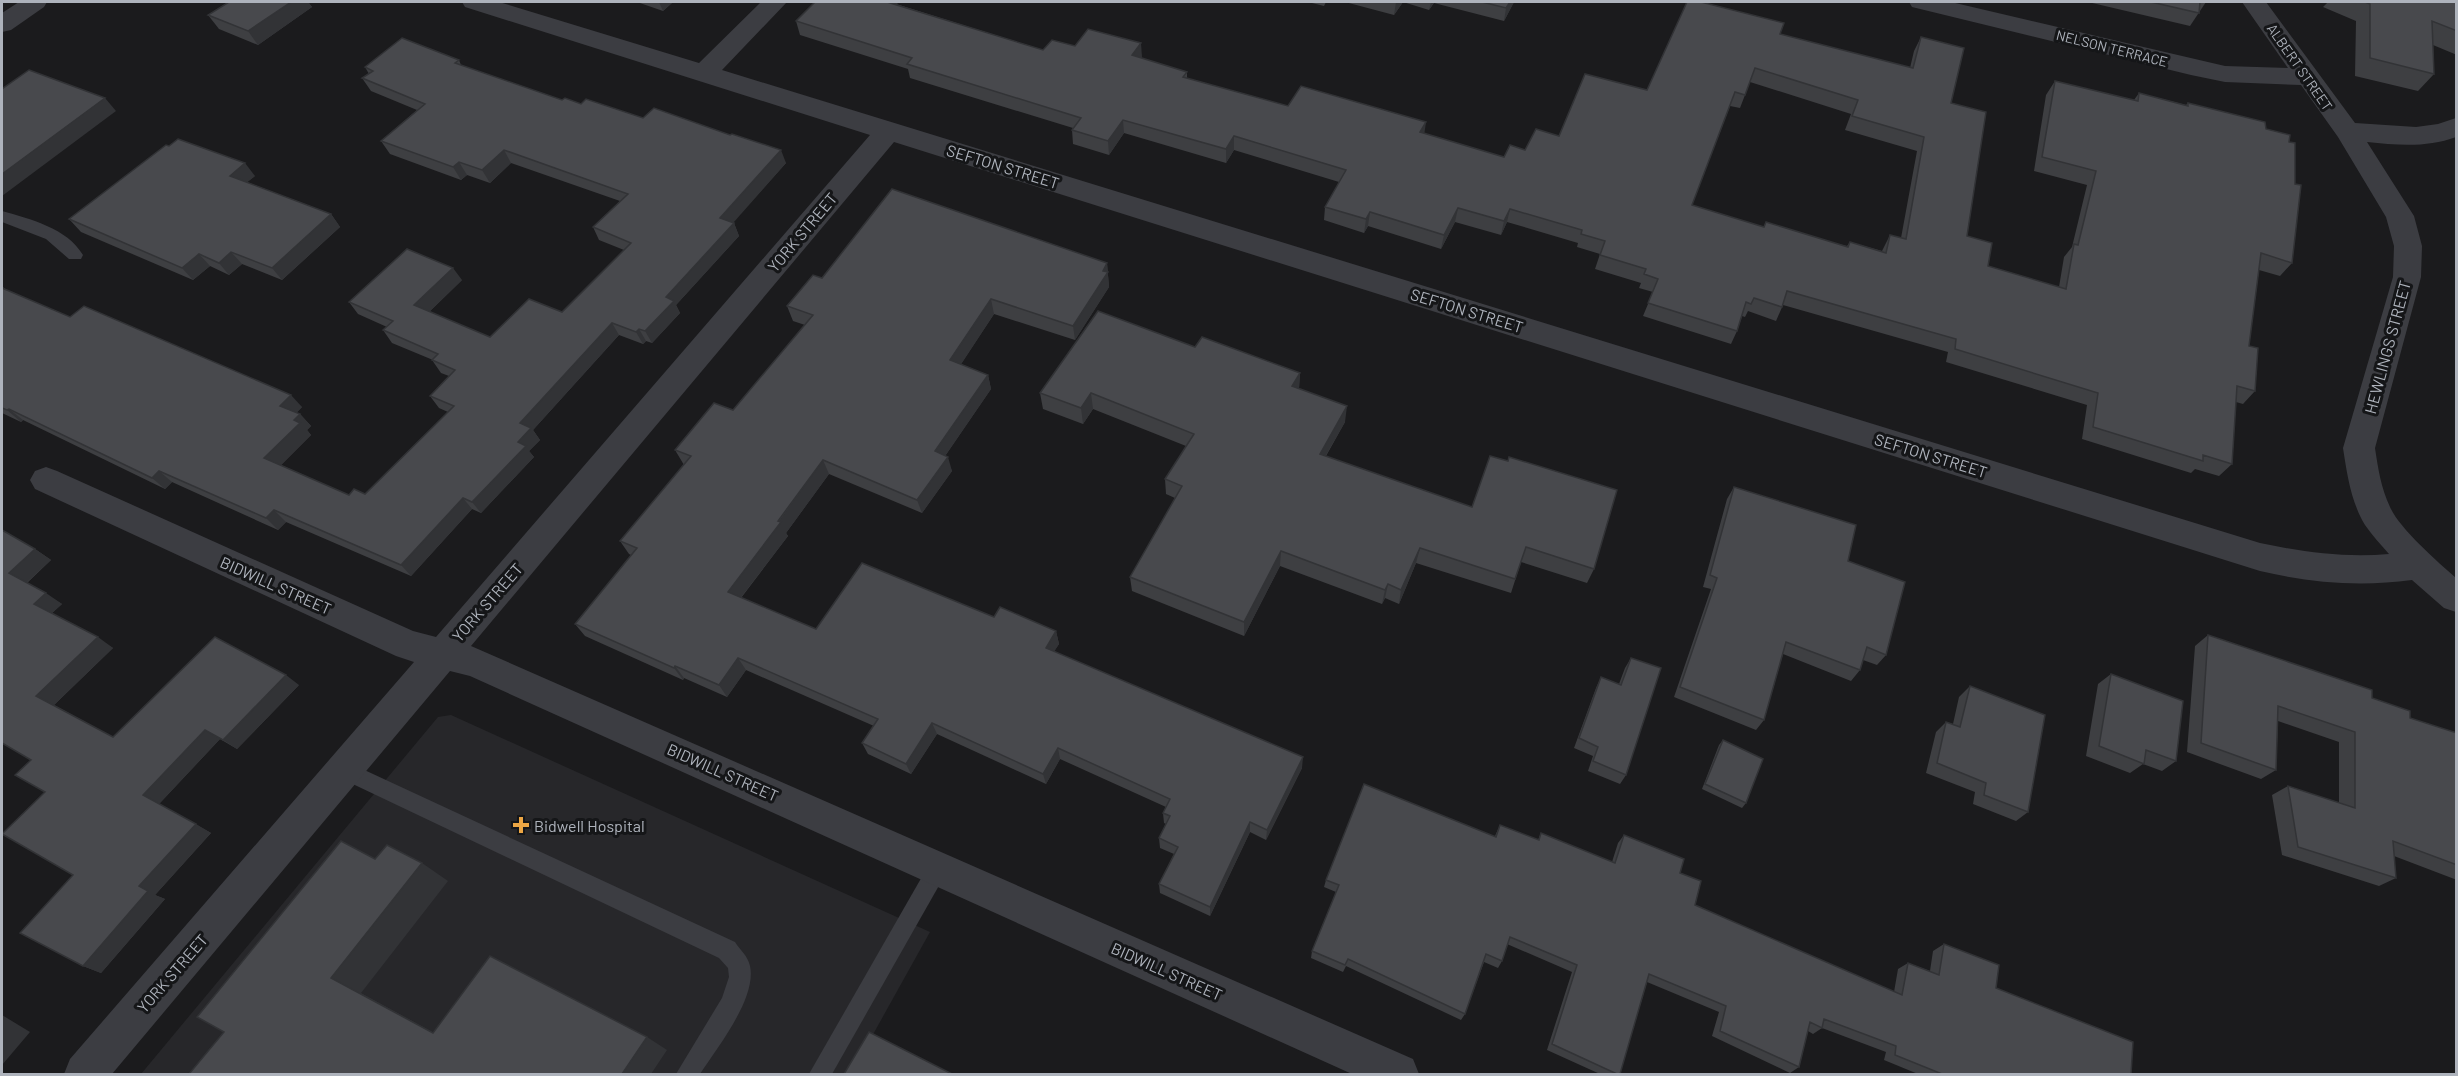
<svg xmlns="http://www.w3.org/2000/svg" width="2458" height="1076" font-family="Barlow,sans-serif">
<rect width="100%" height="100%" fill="#1b1b1d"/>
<polygon fill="#27272a" points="451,715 930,932 851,1074 141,1074 438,717"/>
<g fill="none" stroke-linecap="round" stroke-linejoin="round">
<g fill="#3c3d42" fill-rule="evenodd">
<path d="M2 211C30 219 67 228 83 255L81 259H69L46 239 2 222Z"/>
<path d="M345 761 735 942C740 950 748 956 750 966 757 998 717 1048 700 1074H676L722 998 729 977 728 968 719 958 338 777 335 770 338 763Z"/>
<polygon points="938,858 945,861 948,868 945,875 832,1074 809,1074 931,861"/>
</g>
<g fill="#3c3d42" fill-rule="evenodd">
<polygon points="19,2 47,2 44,7 11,30 2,32 2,13"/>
<path d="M462 2H499L699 63 761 2H787L722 70 2260 543C2303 552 2345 558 2389 554 2381 545 2372 535 2365 525 2351 502 2347 474 2343 448L2393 277 2394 246 2386 217 2338 137 2301 85 2225 82 2191 75 1912 7 1909 2H1951L2225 66 2288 68 2242 2H2266L2355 123 2416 127 2438 124 2456 118V137C2427 148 2397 145 2367 142L2414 216 2422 246 2421 277 2375 448C2378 468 2381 488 2390 507 2399 528 2438 562 2456 578V612L2444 608 2412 580C2360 587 2311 583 2260 571L894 142 471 646 1413 1059 1419 1074H1352L470 676 450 671 112 1074H64L70 1059 414 662 396 656 35 489 30 480 35 471 46 467 57 471 413 631 436 637 870 135 465 7Z"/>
</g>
</g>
<g fill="#3e3f42" fill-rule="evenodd">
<polygon points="229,2 308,2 312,7 258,45 219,29 208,15"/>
<polygon points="637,2 673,2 663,11"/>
<path d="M815 2H899L896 4 1043 50 1075 46 1142 57 1141 58 1187 72V78L1288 106 1424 133 1504 157 1559 136 1647 90 1780 34 1910 68 1914 51 1921 37 1951 103 1967 236 1988 266 2059 287 2064 257 2072 247 2087 185 2034 171 2046 95 2055 81 2134 100 2139 93 2186 105 2188 103 2266 129 2292 263 2280 276 2259 270 2249 346 2255 391 2243 404 2236 402 2232 464 2219 476 2195 469 2191 473 2082 439 2087 405 1946 362 1948 352 1783 305 1776 321 1748 311 1745 317 1742 316 1737 331 1731 344 1643 316 1653 292 1639 288 1641 283 1595 269 1600 254 1577 247 1578 243 1507 222 1501 235 1455 222 1441 249 1368 226 1364 233 1324 220 1325 207 1339 182 1234 150 1226 163 1124 133 1109 155 1073 144 1072 130 1073 128 910 78 908 69 800 35 796 21ZM1750 82 1851 114 1845 130 1917 151 1901 238 1890 235 1882 251 1850 242 1847 246 1764 227 1692 205 1730 106 1740 108Z"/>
<polygon points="1308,2 1326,2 1324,6"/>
<polygon points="1345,2 1514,2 1504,21 1434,3 1429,10 1403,2 1394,15"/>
<polygon points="2088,2 2206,2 2190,26"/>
<polygon points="2328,2 2457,2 2457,55 2433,45 2434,74 2418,91 2355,76 2356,21 2323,7"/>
<polygon points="459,60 461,65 562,100 581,104 643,118 786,163 733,222 734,223 739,236 676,305 680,313 652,343 646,341 643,344 619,335 533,430 540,440 529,451 534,457 481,513 472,509 411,576 286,522 278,530 172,482 165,489 23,420 21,422 2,413 2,286 6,290 70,317 302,407 296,413 300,414 311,426 307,430 311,435 281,465 349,495 365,494 448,412 439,408 430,396 449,376 441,373 432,360 433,360 392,343 383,330 387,327 358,314 349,302 462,280 429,312 490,337 562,312 624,250 599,240 593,227 620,201 511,163 490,183 467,175 461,180 390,154 381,141 417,110 371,91 362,78 369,74 365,67"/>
<polygon points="255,176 247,182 331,214 340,227 282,280 242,264 229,275 210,266 193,280 81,232 69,219"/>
<polygon points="1107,263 1109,287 1075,340 994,314 961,364 988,375 991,389 945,456 952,471 922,513 829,474 786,533 788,536 741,598 816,629 994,617 1056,631 1059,644 1054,651 1302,768 1266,840 1250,832 1210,916 1160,893 1159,884 1174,854 1160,848 1159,838 1166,824 1164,823 1163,813 1166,807 1060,759 1046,784 937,734 911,774 868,754 862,743 874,726 746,670 727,697 684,678 683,680 585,636 575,624 631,555 629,554 620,541 684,465 675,450 733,410 805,325 793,321 787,306 822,278"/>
<polygon points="1195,347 1300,373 1299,388 1345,422 1326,456 1594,569 1587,583 1521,562 1511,593 1416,563 1399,604 1385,598 1382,604 1280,566 1244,636 1132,591 1130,577 1175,498 1166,494 1165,479 1186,446 1093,409 1083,424 1043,409 1040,393"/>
<polygon points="1734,487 1848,561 1886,655 1877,665 1863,660 1860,670 1851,681 1783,654 1764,720 1756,730 1674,697 1711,589 1703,587 1727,499"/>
<polygon points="2,530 35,549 51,560 27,583 62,604 52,613 113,648 54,705 113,737 299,685 237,749 220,739 159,804 211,833 155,895 165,899 101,973 83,966 73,875 45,792 31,760"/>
<polygon points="2208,635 2372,698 2410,718 2457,733 2457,880 2394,856 2396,878 2379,886 2282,855 2272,795 2288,786 2339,803 2339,742 2278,721 2276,770 2261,779 2187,752 2195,646"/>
<polygon points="1631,658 1626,775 1620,784 1588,771 1593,756 1574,748 1596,688 1601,677 1619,684 1625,668"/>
<polygon points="2111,674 2176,761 2162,771 2143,764 2130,773 2086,756 2098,684"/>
<polygon points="1970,686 2028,812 2016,821 1973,804 1975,792 1926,773 1936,732 1946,722 1953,724 1959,697"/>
<polygon points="1723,740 1746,803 1742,808 1702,789 1719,745"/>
<polygon points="1500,825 1538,840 1541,833 1612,862 1618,843 1624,835 1680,873 1695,905 1894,992 1898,969 1908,963 1930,971 1933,951 1944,944 1996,988 2131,1074 1918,1074 1884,1060 1886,1052 1822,1028 1813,1034 1808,1031 1799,1067 1790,1073 1712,1036 1719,1012 1647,982 1620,1074 1600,1074 1547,1050 1572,972 1507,944 1502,961 1498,968 1484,962 1465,1014 1461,1020 1346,966 1343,972 1311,958 1312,951 1336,892 1324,887 1326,880 1495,836"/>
</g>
<g fill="#323336">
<polygon points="291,2 308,2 312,7 258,45 248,31"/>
<polygon points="659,2 673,2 663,11"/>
<polygon points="884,2 899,2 887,14"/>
<polygon points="1396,2 1403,2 1394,15"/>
<polygon points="1431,2 1434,2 1429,10"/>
<polygon points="1510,2 1514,2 1504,21 1506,8"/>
<polygon points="1141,43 1142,57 1133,69 1132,55"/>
<polygon points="105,98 116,111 2,196 2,174"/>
<polygon points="1123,120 1124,133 1109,155 1108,141"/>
<polygon points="1426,122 1424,136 1420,132"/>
<polygon points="1234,136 1234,150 1226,163 1226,149"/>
<polygon points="504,150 511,163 490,183 482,170"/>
<polygon points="781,150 786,163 726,231 720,218"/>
<polygon points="459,162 467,175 461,180 453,167"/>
<polygon points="245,163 255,176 240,188 230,176"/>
<polygon points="1458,208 1455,222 1441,249 1444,235"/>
<polygon points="1510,209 1507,222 1501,235 1504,221"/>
<polygon points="1370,212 1368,226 1364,233 1366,219"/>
<polygon points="331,214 340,227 282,280 272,268"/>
<polygon points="734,223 739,236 676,305 680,313 652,343 645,331 666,297"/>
<polygon points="231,252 242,264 229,275 219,263"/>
<polygon points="199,254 210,266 193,280 182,268"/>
<polygon points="1107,263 1109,287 1075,340 1073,326"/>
<polygon points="453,268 462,280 423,318 414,305"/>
<polygon points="991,299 994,314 954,375 950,360"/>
<polygon points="612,323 619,335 533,430 540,440 529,451 534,457 481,513 472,502 518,442 520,423"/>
<polygon points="639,329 646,341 643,344 636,332"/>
<polygon points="1300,373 1299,389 1292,386"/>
<polygon points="988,375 991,389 939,465 935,451"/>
<polygon points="1091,393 1093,409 1083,424 1081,408"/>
<polygon points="291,395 302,407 291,418 280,406"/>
<polygon points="1347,406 1345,422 1318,469 1320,454"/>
<polygon points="9,409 23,420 21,422 7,410"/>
<polygon points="300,414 311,426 307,430 311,435 276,470 264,458 294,420"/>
<polygon points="948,457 952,471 922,513 917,500"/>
<polygon points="823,460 829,474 786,533 788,536 735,605 728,592"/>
<polygon points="159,471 172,482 165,489 152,478"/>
<polygon points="463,498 472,509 411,576 401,565"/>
<polygon points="274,510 286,522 278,530 266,518"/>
<polygon points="1420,548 1416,563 1399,604 1401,590"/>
<polygon points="35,549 51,560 25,584 9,573"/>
<polygon points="1281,551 1280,566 1244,636 1244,622"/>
<polygon points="1388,584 1385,598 1382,604 1385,590"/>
<polygon points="46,593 62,604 50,615 34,604"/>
<polygon points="1056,631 1059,644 1049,660 1046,648"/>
<polygon points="98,637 113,648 53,706 36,696"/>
<polygon points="738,658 746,670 727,697 719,685"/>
<polygon points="675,666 684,678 683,680 674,668"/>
<polygon points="286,675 299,685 237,749 223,740"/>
<polygon points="932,723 937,734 911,774 906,764"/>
<polygon points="205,730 220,739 159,804 143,795"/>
<polygon points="1058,748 1060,759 1046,784 1043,774"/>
<polygon points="1303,757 1302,768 1266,840 1267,830"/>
<polygon points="1250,822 1250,832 1210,916 1210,907"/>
<polygon points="196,824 211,833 155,895 165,899 101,973 83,966 139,886"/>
<polygon points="422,863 448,881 361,993 460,1047 433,1033 331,978"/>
<polygon points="2,1015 30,1032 2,1065"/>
<polygon points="647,1037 667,1050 651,1074 622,1074"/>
</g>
<g fill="#48494d" stroke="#323336" stroke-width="1.5" fill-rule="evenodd">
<polygon points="229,2 291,2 248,31 208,15"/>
<path d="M815 2H887L1043 50 1052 40 1075 46 1088 29 1141 43 1132 55 1187 72 1183 77 1288 106 1301 86 1426 122 1420 132 1504 157 1510 145 1525 150 1536 129 1559 136 1585 74 1647 90 1687 2H1701L1784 23 1780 34 1913 68 1921 37 1964 48 1951 103 1986 112 1967 236 1992 243 1988 266 2066 289 2074 244 2078 245 2096 171 2042 157 2055 81 2138 101 2139 93 2188 106V103L2265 122 2266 129 2290 135 2289 142 2295 143V184L2301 185 2292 263 2261 253 2249 346 2258 348 2255 391 2237 386 2232 464 2203 455V461L2093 427 2098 393 1955 349 1956 339 1787 291 1782 307 1754 298 1751 304 1746 302 1737 331 1648 303 1658 279 1644 274 1646 269 1600 255 1605 241 1581 234 1582 230 1510 209 1504 221 1458 208 1444 235 1370 212 1366 219 1325 207 1346 170 1234 136 1226 149 1123 120 1108 141 1072 130 1081 118 907 64 912 58 796 21ZM1755 68 1858 100 1852 116 1924 137 1906 239 1890 235 1886 253 1850 242 1848 247 1766 222 1764 227 1692 205 1735 92 1745 95Z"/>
<polygon points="1482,2 1510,2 1506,8"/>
<polygon points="2151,2 2200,2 2199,13"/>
<polygon points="2365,2 2457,2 2457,31 2432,21 2434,74 2370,58 2370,4"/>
<polygon points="402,38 459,60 455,63 562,100 565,98 581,104 586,99 643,118 654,108 730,135 732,134 781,150 720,218 734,223 666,297 674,301 645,331 639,329 636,332 612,323 520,423 531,428 518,442 526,446 472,502 463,498 401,565 274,510 266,518 159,471 152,478 9,409 7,410 2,408 2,288 70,317 84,306 291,395 280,406 300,414 294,420 300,423 264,458 349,495 354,489 365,494 454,406 430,396 455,370 432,360 438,354 383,330 393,321 349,302 407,249 453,268 414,305 490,337 529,299 562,312 631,243 593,227 628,194 504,150 482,170 459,162 453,167 381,141 425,104 362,78 373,71 365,67"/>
<polygon points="29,70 105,98 2,174 2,89"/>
<polygon points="178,139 245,163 230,176 331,214 272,268 231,252 219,263 199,254 182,268 69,219 166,145 169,146"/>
<polygon points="892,189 1107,263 1103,271 1108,272 1073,326 991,299 950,360 988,375 935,451 948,457 917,500 823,460 778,521 781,522 728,592 816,629 862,563 994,617 1000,607 1056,631 1046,648 1303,757 1267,830 1250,822 1210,907 1159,884 1178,847 1159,838 1170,816 1163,813 1170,799 1058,748 1043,774 932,723 906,764 862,743 878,719 738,658 719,685 675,666 674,668 575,624 637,548 620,541 691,456 675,450 714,403 733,410 813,315 787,306 813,275 822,278"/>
<polygon points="1098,311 1195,347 1202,337 1300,373 1292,386 1347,406 1320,454 1472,507 1490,456 1508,461 1509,457 1617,490 1594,569 1526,547 1515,579 1420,548 1401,590 1388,584 1385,590 1281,551 1244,622 1130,577 1182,486 1165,479 1194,434 1091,393 1081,408 1040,393"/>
<polygon points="1734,487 1856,525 1848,561 1905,582 1886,655 1867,647 1860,670 1786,642 1764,720 1680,687 1717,578 1710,575"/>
<polygon points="2,530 35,549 9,573 46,593 34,604 98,637 36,696 113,737 215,637 286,675 223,740 205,730 143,795 196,824 139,886 148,891 83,966 20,933 73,875 2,834 45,792 15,775 31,760 2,743"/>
<polygon points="2208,635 2372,690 2372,698 2410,711 2410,718 2457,733 2457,865 2393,841 2396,878 2298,847 2288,786 2355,808 2355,732 2278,706 2276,770 2201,743"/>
<polygon points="1631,658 1661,668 1626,775 1593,761 1598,747 1579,738 1601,677 1621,685"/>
<polygon points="2111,674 2183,701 2176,761 2146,750 2144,764 2099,746"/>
<polygon points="1970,686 2045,715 2028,812 1984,795 1986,783 1937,763 1946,722 1960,727"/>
<polygon points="1723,740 1763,759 1746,803 1705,784"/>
<polygon points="1364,784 1496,837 1500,825 1539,840 1541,833 1615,863 1624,835 1684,859 1680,873 1701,881 1695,905 1902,995 1908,963 1939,975 1944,944 1999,965 1996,988 2133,1042 2131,1074 1942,1074 1895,1055 1896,1046 1824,1019 1822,1028 1810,1022 1799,1067 1720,1031 1726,1006 1649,974 1620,1074 1617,1074 1552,1044 1577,965 1510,937 1502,961 1486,954 1465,1014 1348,959 1345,965 1312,951 1339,885 1326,880"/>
<polygon points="341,841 375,859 387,845 422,863 331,978 433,1033 490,956 647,1037 622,1074 189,1074 224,1032 197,1017"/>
<polygon points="869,1032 952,1074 844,1074"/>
</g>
<path fill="#eca644" stroke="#151618" stroke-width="2" d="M518 816h6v6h6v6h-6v6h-6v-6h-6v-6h6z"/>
<g text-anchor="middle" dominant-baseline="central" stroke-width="6" stroke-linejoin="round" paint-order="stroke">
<g font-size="14" fill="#aeb3bc" stroke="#151618">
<text transform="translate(2112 48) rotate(14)">NELSON TERRACE</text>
<text transform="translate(2300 67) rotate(55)">ALBERT STREET</text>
</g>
<g font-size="16" fill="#aeb3bc" stroke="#151618">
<text transform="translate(1003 166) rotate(17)">SEFTON STREET</text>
<text transform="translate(802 232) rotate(-50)">YORK STREET</text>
<text transform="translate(1467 310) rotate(17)">SEFTON STREET</text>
<text transform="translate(2387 347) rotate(-75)">HEWLINGS STREET</text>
<text transform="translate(1931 455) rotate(17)">SEFTON STREET</text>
<text transform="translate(276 585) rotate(24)">BIDWILL STREET</text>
<text transform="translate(487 602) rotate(-49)">YORK STREET</text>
<text transform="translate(723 772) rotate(24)">BIDWILL STREET</text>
<text transform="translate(1167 971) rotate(24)">BIDWILL STREET</text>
<text transform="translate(172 973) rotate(-49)">YORK STREET</text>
</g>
<g font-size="16" fill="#aeb3bc" stroke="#151618" text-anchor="start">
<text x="534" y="825">Bidwell Hospital</text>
</g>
</g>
<rect width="2458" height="1076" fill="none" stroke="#aeb3bc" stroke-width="6"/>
</svg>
